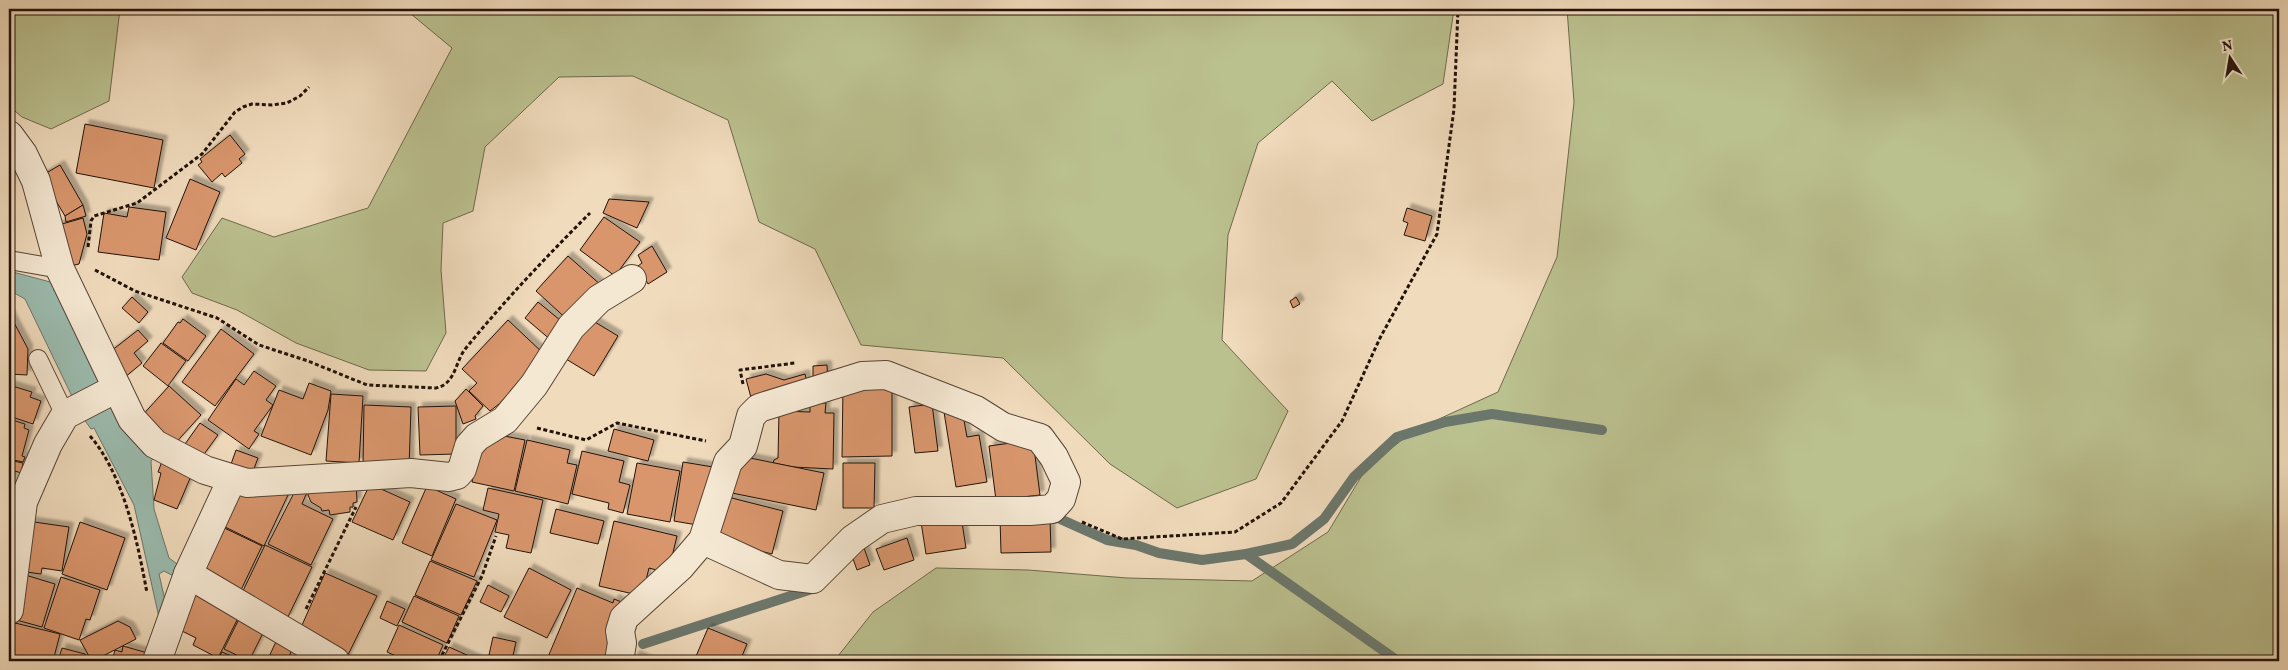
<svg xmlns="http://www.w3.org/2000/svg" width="2288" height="670" font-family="Vollkorn,serif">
<defs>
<filter id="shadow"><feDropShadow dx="4.5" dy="-4.5" stdDeviation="1" flood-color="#0004"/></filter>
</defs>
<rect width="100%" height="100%" fill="#f0dbbc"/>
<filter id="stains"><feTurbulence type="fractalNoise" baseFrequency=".004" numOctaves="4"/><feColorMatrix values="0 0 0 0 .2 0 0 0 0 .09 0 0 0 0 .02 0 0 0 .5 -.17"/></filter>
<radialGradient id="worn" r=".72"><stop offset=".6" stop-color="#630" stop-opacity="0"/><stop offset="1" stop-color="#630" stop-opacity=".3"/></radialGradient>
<g fill="#bbc08f" stroke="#6e694c">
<polygon points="9,9 120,9 109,101 51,129 22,117 9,106"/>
<polygon points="405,9 1454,9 1443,84 1372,121 1332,81 1258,143 1228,235 1222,340 1288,411 1256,479 1177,508 1110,464 1003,358 861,345 815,249 759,222 728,120 633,76 559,77 485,147 473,211 443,223 441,270 446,333 426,371 369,370 296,343 237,310 192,293 182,277 222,218 274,237 368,208 452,48"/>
<polygon points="1567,9 2279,9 2279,661 834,661 873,612 936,568 1028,570 1127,578 1252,581 1328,532 1367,467 1415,430 1498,392 1557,257 1574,102"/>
</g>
<polygon fill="#9bbbae" stroke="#6b776c" points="9,271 54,283 156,456 151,461 154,509 169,558 184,569 179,579 164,571 159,574 169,618 160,622 134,505 94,428 91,429 81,415 25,299 9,290"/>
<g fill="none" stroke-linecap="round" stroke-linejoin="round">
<g stroke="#6b776c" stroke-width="10">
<polyline points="1049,514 1107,540 1136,545 1159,553 1202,560 1246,554 1292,544 1324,519 1354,477 1397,437 1445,422 1492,414 1602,430"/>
<polyline points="1246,554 1398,661"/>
<polyline points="643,644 818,587"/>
</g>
</g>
<g fill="#d9966d" stroke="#221208" filter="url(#shadow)">
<polygon points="85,124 163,140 154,188 76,173"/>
<polygon points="230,135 245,154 239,159 242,163 225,177 222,173 212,182 198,165 202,162 200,159"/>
<polygon points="9,160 12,160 9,197"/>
<polygon points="60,165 83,205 65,216 41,176"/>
<polygon points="190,179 220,192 196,250 166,238"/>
<polygon points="609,199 649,202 637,228 603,213"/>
<polygon points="83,205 86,216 66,222 65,216"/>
<polygon points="129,207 166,212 159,260 98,252 104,213 127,217"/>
<polygon points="1407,208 1432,216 1425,241 1404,235 1408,223 1403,221"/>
<polygon points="604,217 640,242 615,276 580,250"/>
<polygon points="83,218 87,234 79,264 66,267 55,226"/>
<polygon points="652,246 667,272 648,284 638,266 642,263 638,255"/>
<polygon points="568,256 602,286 570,322 536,291"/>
<polygon points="132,297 148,312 139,323 122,308"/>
<polygon points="1296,297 1300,304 1293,308 1290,301"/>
<polygon points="538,302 566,325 552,341 525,318"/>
<polygon points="9,313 28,349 27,375 9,374"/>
<polygon points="585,316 618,336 594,376 561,356"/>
<polygon points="183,319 206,336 188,361 163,343 178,322 180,323"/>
<polygon points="508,320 545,355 499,404 490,411 469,391 477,383 462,369"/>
<polygon points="221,329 254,354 215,406 182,382"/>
<polygon points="138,330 148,341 134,353 142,363 124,378 106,355"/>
<polygon points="161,343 186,361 168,386 143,366"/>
<polygon points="827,365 828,382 813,383 813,366"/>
<polygon points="254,371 276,386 266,400 273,405 254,431 259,434 249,449 208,420 236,379 244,385"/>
<polygon points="766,374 784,380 805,374 809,391 753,405 746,379"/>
<polygon points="309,383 331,391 328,410 311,455 261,436 279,390 303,399"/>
<polygon points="9,385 32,392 30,397 41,401 33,424 9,416"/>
<polygon points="169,386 201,415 171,448 139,419"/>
<polygon points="843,386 892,386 892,456 842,457"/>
<polygon points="466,389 483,406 475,416 476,419 463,424 455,401"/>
<polygon points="331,394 363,396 359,463 326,461"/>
<polygon points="810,403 826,403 825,413 834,413 833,469 793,467 773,463 774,460 778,458 779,411 810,412"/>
<polygon points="932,404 938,451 915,453 909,407"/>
<polygon points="364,405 411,407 409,468 363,467"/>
<polygon points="456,406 456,454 420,455 418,407"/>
<polygon points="962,409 967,437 979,435 987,482 956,487 944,412"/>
<polygon points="9,419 25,424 24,428 29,430 22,456 25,457 23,462 9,459"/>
<polygon points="200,423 218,435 202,457 185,444"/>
<polygon points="614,429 654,440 648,461 608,451"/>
<polygon points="499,435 525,440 514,491 472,482 480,446"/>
<polygon points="527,440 570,450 567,463 577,465 568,504 515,491"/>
<polygon points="1033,440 1040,495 996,500 989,446"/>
<polygon points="236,450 258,458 252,474 230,467"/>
<polygon points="582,451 624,461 619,482 630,485 623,513 608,509 609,503 572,494"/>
<polygon points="164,456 194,469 177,509 154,500 161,473 158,472"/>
<polygon points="740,456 824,473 816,510 732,493"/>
<polygon points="9,460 23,463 21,473 15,471 10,493"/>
<polygon points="683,462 719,468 703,526 674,521"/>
<polygon points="637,463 680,471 670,522 627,514"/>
<polygon points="843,463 875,463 874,508 843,508"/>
<polygon points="356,479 357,502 353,503 353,507 350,507 350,512 330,515 329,510 322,511 321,508 311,502 308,495 310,488"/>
<polygon points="370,484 410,502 393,540 352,522"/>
<polygon points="298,485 308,490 302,504 333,519 311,565 268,544"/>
<polygon points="269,486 288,495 264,546 223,526 236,487"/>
<polygon points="427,486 456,499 432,556 402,543"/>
<polygon points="488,488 543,500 531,553 506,548 509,535 495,532 499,514 483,510"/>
<polygon points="720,495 783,511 772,554 709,538"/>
<polygon points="456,504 497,520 474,577 431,560"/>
<polygon points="556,509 604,521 598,544 550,533"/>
<polygon points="961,516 966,548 926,554 921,522"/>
<polygon points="1000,518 1050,518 1051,552 1001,553"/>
<polygon points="27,521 69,527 62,571 42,568 41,574 19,571"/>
<polygon points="614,521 677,536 668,573 649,568 642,596 599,586"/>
<polygon points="80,522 125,538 107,590 62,574"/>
<polygon points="216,524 262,546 240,592 194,569"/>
<polygon points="907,538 914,560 884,570 876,549"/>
<polygon points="265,545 312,567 287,619 240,597"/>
<polygon points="864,548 870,565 857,570 851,553"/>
<polygon points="430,561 477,581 461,615 415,595"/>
<polygon points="529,568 571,590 547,638 504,617"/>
<polygon points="325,573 377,596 345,661 299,632"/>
<polygon points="22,574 55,584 42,627 9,618"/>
<polygon points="61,577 100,590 90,620 86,619 79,640 44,628"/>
<polygon points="192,585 242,610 218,658 193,645 196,638 180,630"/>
<polygon points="488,585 509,596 501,612 480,602"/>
<polygon points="577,588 613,603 614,599 629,605 613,661 558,661 548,657"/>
<polygon points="414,596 459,616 447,643 402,622"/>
<polygon points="387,601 405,609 397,626 380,618"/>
<polygon points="242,613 267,625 249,661 224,649"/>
<polygon points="118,621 130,627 136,639 97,659 90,658 80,640"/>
<polygon points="11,622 60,634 53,661 9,661 9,631"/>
<polygon points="399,625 443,645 436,661 407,661 387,652"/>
<polygon points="708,628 747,644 740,661 694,661"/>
<polygon points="280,633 296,640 287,661 267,661"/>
<polygon points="493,637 516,642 512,660 489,655"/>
<polygon points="123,646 151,654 149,661 112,661 115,650 122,652"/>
<polygon points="449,647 478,660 478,661 442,661"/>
<polygon points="62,648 85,654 88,658 87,661 58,661"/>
<polygon points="222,652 243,661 217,661"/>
<polygon points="635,655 650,661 632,661"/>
</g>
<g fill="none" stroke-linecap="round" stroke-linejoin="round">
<defs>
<g id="lane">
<polyline points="9,260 60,269"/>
<polyline points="38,359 65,415"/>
</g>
<g id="street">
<polyline points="9,135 23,154 36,181 60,269 132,419 155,444 205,470 247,483 411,473 449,477 457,475 462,469 469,446 477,437 505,420 534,385 571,327 599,299 632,279"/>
<polyline points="188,574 335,661"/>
<polyline points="9,610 23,502 48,444 65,415 117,388"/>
<polyline points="157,661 188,574 232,479"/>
<polyline points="619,661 622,643 620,631 624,618 680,567 703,540 728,462 743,446 751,416 759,408 862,376 886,375 976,410 1003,427 1040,438 1054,457 1066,482 1061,499 1052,509 1030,511 916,511 882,519 853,539 813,579 779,575 703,540"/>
</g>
</defs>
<use href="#lane" stroke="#564435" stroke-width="20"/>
<use href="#street" stroke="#564435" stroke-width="30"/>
<g stroke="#221208" stroke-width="3" stroke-dasharray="4 2.5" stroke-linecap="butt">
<polyline points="88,247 91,221 94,216 137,203 202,154 235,112 243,107 252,104 272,105 287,103 300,96 309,87"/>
<path d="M95 270 135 291 217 318 259 345 308 361 367 385 436 388C456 384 455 361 466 348 505 300 547 256 590 213"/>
<polyline points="743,384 740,370 795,363"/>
<polyline points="537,428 586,440 617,423 706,441"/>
<path d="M90 436C124 475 138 544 147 593"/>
<polyline points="1082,522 1122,539 1235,532 1281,503 1342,421 1380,338 1437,234 1454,109 1458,9"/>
<polyline points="306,609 356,507"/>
<polyline points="439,661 482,576 496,536"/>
</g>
<use href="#lane" stroke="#f5e8d3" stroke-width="18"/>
<use href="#street" stroke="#f5e8d3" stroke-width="28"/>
</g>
<rect width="2288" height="670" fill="none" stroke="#f0dbbc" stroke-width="30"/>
<rect x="10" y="10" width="2268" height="650" fill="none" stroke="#221208" stroke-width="2.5"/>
<rect x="15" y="15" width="2258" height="640" fill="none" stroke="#221208"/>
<g transform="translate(2230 58) rotate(348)" stroke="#f5e8d3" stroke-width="4" paint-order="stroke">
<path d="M0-4L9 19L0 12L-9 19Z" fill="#221208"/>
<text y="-8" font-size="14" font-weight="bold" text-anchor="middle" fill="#221208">N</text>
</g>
<rect width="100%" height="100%" filter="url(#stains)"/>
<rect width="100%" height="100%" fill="url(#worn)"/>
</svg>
